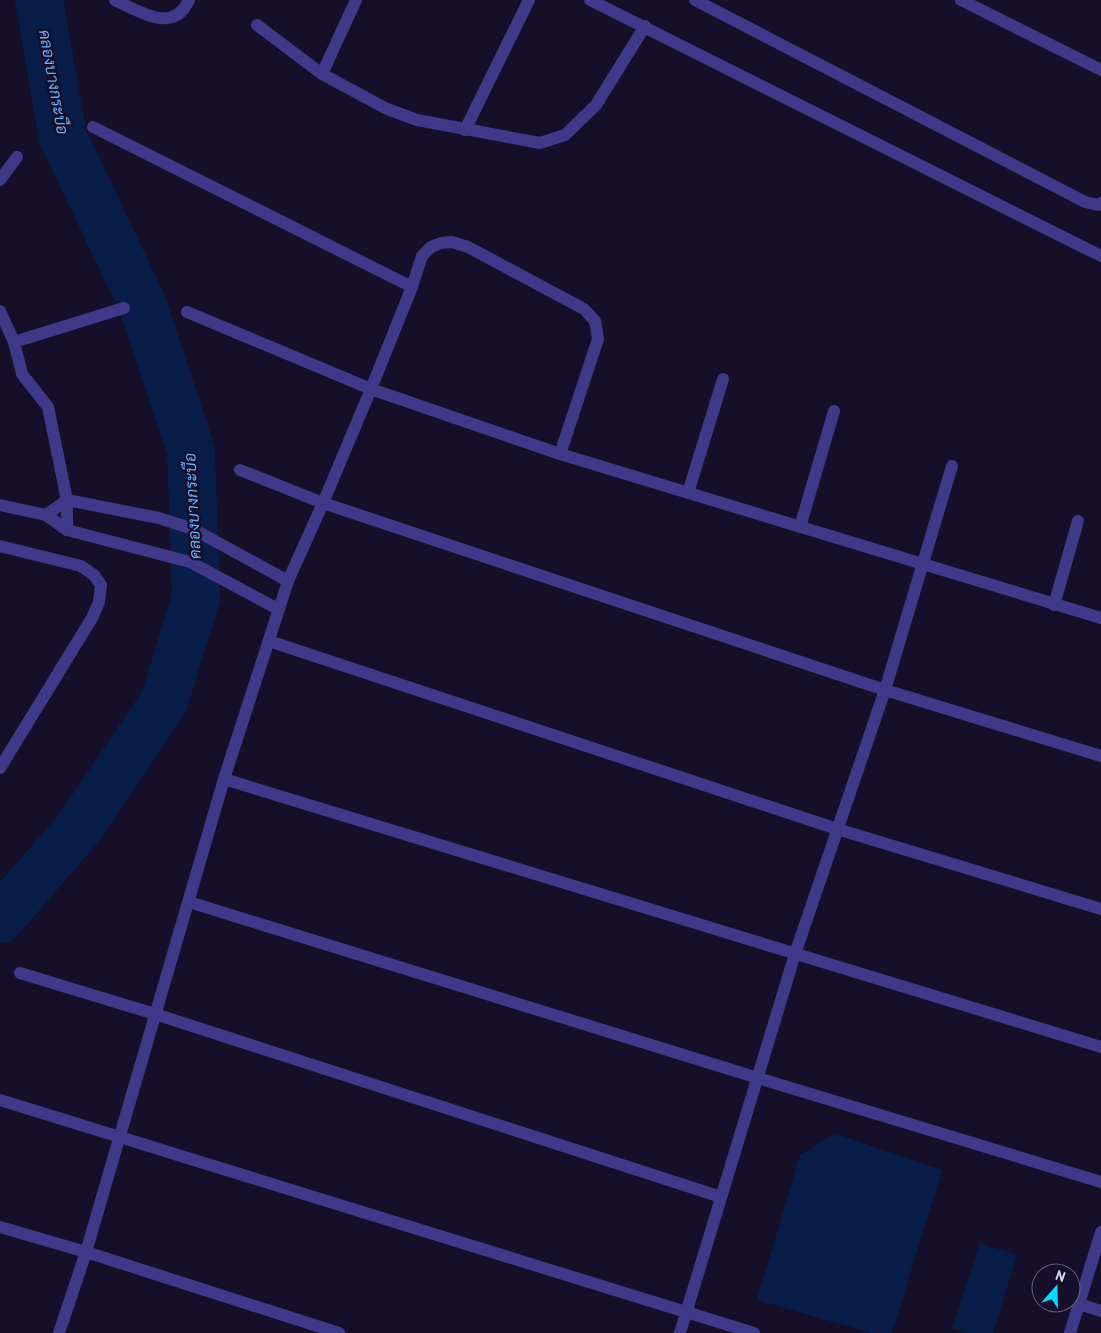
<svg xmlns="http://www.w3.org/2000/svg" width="1101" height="1333" font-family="'PT Sans',Sarabun,sans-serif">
<rect width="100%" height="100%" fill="#150f2a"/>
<g fill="#091d49">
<polygon points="834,1133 942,1170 892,1333 871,1333 757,1300 800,1155"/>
<polygon points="980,1243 1017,1255 993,1333 968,1333 952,1328"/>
</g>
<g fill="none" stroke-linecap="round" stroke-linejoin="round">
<polyline stroke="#091d49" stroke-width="48" points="0,919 78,829 164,702 196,597 191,451 142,303 63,137 39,0"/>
<g stroke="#40398a" stroke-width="12">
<path d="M115 0C138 11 174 35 189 0"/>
<polyline points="590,0 1101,256"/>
<polyline points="695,0 1085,202 1098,205 1101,203"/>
<polyline points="961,0 1101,70"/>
<polyline points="257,25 322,74 387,109 417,120 540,143 565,135 596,105 645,26"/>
<polyline points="322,74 356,0"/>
<polyline points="93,127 412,287"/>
<polyline points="465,130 529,0"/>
<polyline points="0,180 17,157"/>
<polyline points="0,311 14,342 22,374 48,407 67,500 67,530"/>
<polyline points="187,312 371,389 560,454 1101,618"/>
<polyline points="14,342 124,308"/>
<polyline points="240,470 323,503 885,690 1101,756"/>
<polyline points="688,493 723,379"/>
<polyline points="0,505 46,515 67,530 190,562 278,609"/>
<polyline points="46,515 67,500 159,518 193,529 288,581"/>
<polyline points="800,527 834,411"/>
<polyline points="0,546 81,566 94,575 101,585 99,602 92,618 0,768"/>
<polyline points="1054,605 1078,521"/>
<polyline points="269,641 837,829 1101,909"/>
<polyline points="224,779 1101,1047"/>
<polyline points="189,902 758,1078 1101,1182"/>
<polyline points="20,973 155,1014 721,1197"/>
<polyline points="0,1100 754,1333"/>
<polyline points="0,1227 86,1252 339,1333"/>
<polyline points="1101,1232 1079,1304 1101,1311"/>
<polyline points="59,1333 86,1252 224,779 288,581 323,503 371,389 412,287 422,256 431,247 441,243 452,242 468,247 584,309 595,321 598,339 560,454"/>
<polyline points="680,1333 795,954 885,690 952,466"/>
<polyline points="1070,1333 1079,1304"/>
</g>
</g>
<g text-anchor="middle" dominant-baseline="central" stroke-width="5" stroke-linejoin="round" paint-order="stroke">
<g font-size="16" font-style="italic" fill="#66b2ff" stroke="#150f2a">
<text transform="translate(54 82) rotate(80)">คลองบางกระบือ</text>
<text transform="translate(192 506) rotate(-93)">คลองบางกระบือ</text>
</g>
</g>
<g transform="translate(1056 1288) rotate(20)"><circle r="24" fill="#150f2a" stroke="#655f7f"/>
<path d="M0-4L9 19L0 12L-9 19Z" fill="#04dbff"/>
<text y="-8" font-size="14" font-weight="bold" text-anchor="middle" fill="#ded8ff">N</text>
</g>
</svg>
